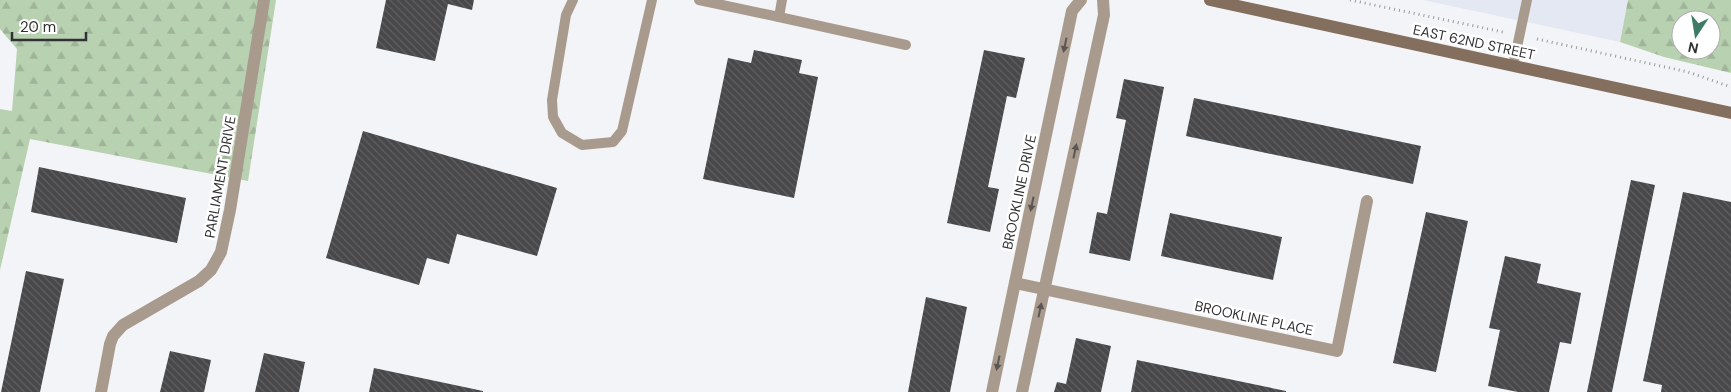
<svg xmlns="http://www.w3.org/2000/svg" width="1731" height="392" font-family="'DM Sans',sans-serif">
<defs>
<pattern id="forest-firs" width="22" height="20" patternUnits="userSpaceOnUse" patternTransform="scale(1.25)"><rect width="22" height="20" fill="#b8d1b0"/><path d="M5 1l3.5 6h-7zM16 11l3.5 6h-7z" fill="#9fb498"/></pattern>
<pattern id="building-back-hatch" width="6" height="6" patternUnits="userSpaceOnUse" patternTransform="scale(1.25)"><rect width="6" height="6" fill="#48484b"/><path d="M-1 5l2 2M0 0l6 6M5-1l2 2" fill="none" stroke="#606063"/></pattern>
</defs>
<rect width="100%" height="100%" fill="#f3f4f7"/>
<polygon fill="#e4e8f3" points="1423,0 1628,0 1620,42"/>
<g fill="url(#forest-firs)" fill-rule="evenodd">
<polygon points="0,0 276,0 248,181 30,139 0,270 0,109 12,111 17,49 0,29"/>
<path d="M1628 0H1731V73L1664 57 1620 42ZM1681 20H1711V50H1681Z"/>
</g>
<g fill="url(#building-back-hatch)">
<polygon points="386,0 474,0 472,10 448,4 435,61 376,48"/>
<polygon points="754,50 802,60 799,73 818,77 794,198 703,179 728,58 751,63"/>
<polygon points="984,50 1025,58 1016,98 1007,96 988,187 999,189 990,232 947,223"/>
<polygon points="1124,79 1164,87 1130,261 1089,253 1097,212 1107,214 1126,120 1116,118"/>
<polygon points="1194,98 1421,146 1413,184 1186,136"/>
<polygon points="363,131 557,188 537,256 457,234 449,264 427,258 419,285 326,258"/>
<polygon points="39,167 186,198 177,243 31,212"/>
<polygon points="1631,180 1655,185 1612,392 1587,392"/>
<polygon points="1683,192 1731,202 1731,392 1661,392 1662,385 1643,381"/>
<polygon points="1426,212 1468,221 1436,372 1393,363"/>
<polygon points="1170,213 1282,237 1273,280 1161,256"/>
<polygon points="1505,256 1541,264 1537,283 1581,293 1571,344 1560,342 1549,392 1518,392 1488,386 1500,330 1489,328"/>
<polygon points="26,271 64,279 40,392 1,392"/>
<polygon points="926,297 967,307 950,392 908,392"/>
<polygon points="1076,338 1111,346 1101,392 1054,392 1057,382 1066,384"/>
<polygon points="170,351 211,360 204,392 160,392"/>
<polygon points="264,353 305,362 299,392 255,392"/>
<polygon points="1137,360 1286,391 1286,392 1131,392"/>
<polygon points="374,368 483,391 483,392 369,392"/>
</g>
<g fill="none" stroke-linecap="round" stroke-linejoin="round">
<g stroke="#999a9c" stroke-width="3" stroke-dasharray="1 4" stroke-linecap="butt">
<polyline points="1350,0 1503,32"/>
<polyline points="1537,39 1688,72 1731,87"/>
</g>
<g stroke="#a99a8e" stroke-width="10">
<polyline points="573,0 566,15 552,100 553,117 562,133 582,145 613,142 622,131 652,0"/>
<polyline points="699,0 779,17 782,0"/>
<polyline points="779,17 906,45"/>
<polyline points="1513,66 1527,0"/>
</g>
<g stroke="#a99a8e" stroke-width="12">
<polyline points="1015,283 1337,351 1367,201"/>
<polyline points="101,392 110,344 113,336 123,325 199,281 211,270 221,252 230,210 264,0"/>
<polyline points="992,392 1072,11 1081,0"/>
<polyline points="1022,392 1104,15 1103,0"/>
</g>
<polyline stroke="#846e5e" stroke-width="12" points="1210,0 1731,113"/>
</g>
<defs><path id="oneway-solid" d="M-6-.8H1V-3.2L6.5 0L1 3.2V.8H-6Z" transform="scale(1.25)"/></defs>
<g fill="#5c5654">
<use href="#oneway-solid" transform="translate(1065 45) rotate(102)"/>
<use href="#oneway-solid" transform="translate(1075 151) rotate(-78)"/>
<use href="#oneway-solid" transform="translate(1032 204) rotate(102)"/>
<use href="#oneway-solid" transform="translate(1040 310) rotate(-78)"/>
<use href="#oneway-solid" transform="translate(998 363) rotate(102)"/>
</g>
<g text-anchor="middle" dominant-baseline="central" stroke-width="5" stroke-linejoin="round" paint-order="stroke">
<g font-size="14" fill="#323234" stroke="#fff">
<text transform="translate(1474 42) rotate(12)">EAST 62ND STREET</text>
<text transform="translate(220 177) rotate(-80)">PARLIAMENT DRIVE</text>
<text transform="translate(1019 192) rotate(-78)">BROOKLINE DRIVE</text>
<text transform="translate(1254 318) rotate(12)">BROOKLINE PLACE</text>
</g>
</g>
<g transform="translate(1696 35) rotate(192)"><circle r="24" fill="#ffffff" stroke="#adadae"/>
<path d="M0-4L9 19L0 12L-9 19Z" fill="#3e7b67"/>
<text y="-8" font-size="14" font-weight="bold" text-anchor="middle" fill="#323234">N</text>
</g>
<path d="M12 32v8h74v-8" fill="none" stroke="#323234" stroke-width="2.5"/>
<text x="20" y="32" font-size="15" fill="#323234" stroke="#ffffff" stroke-width="4" paint-order="stroke">20 m</text>
</svg>
